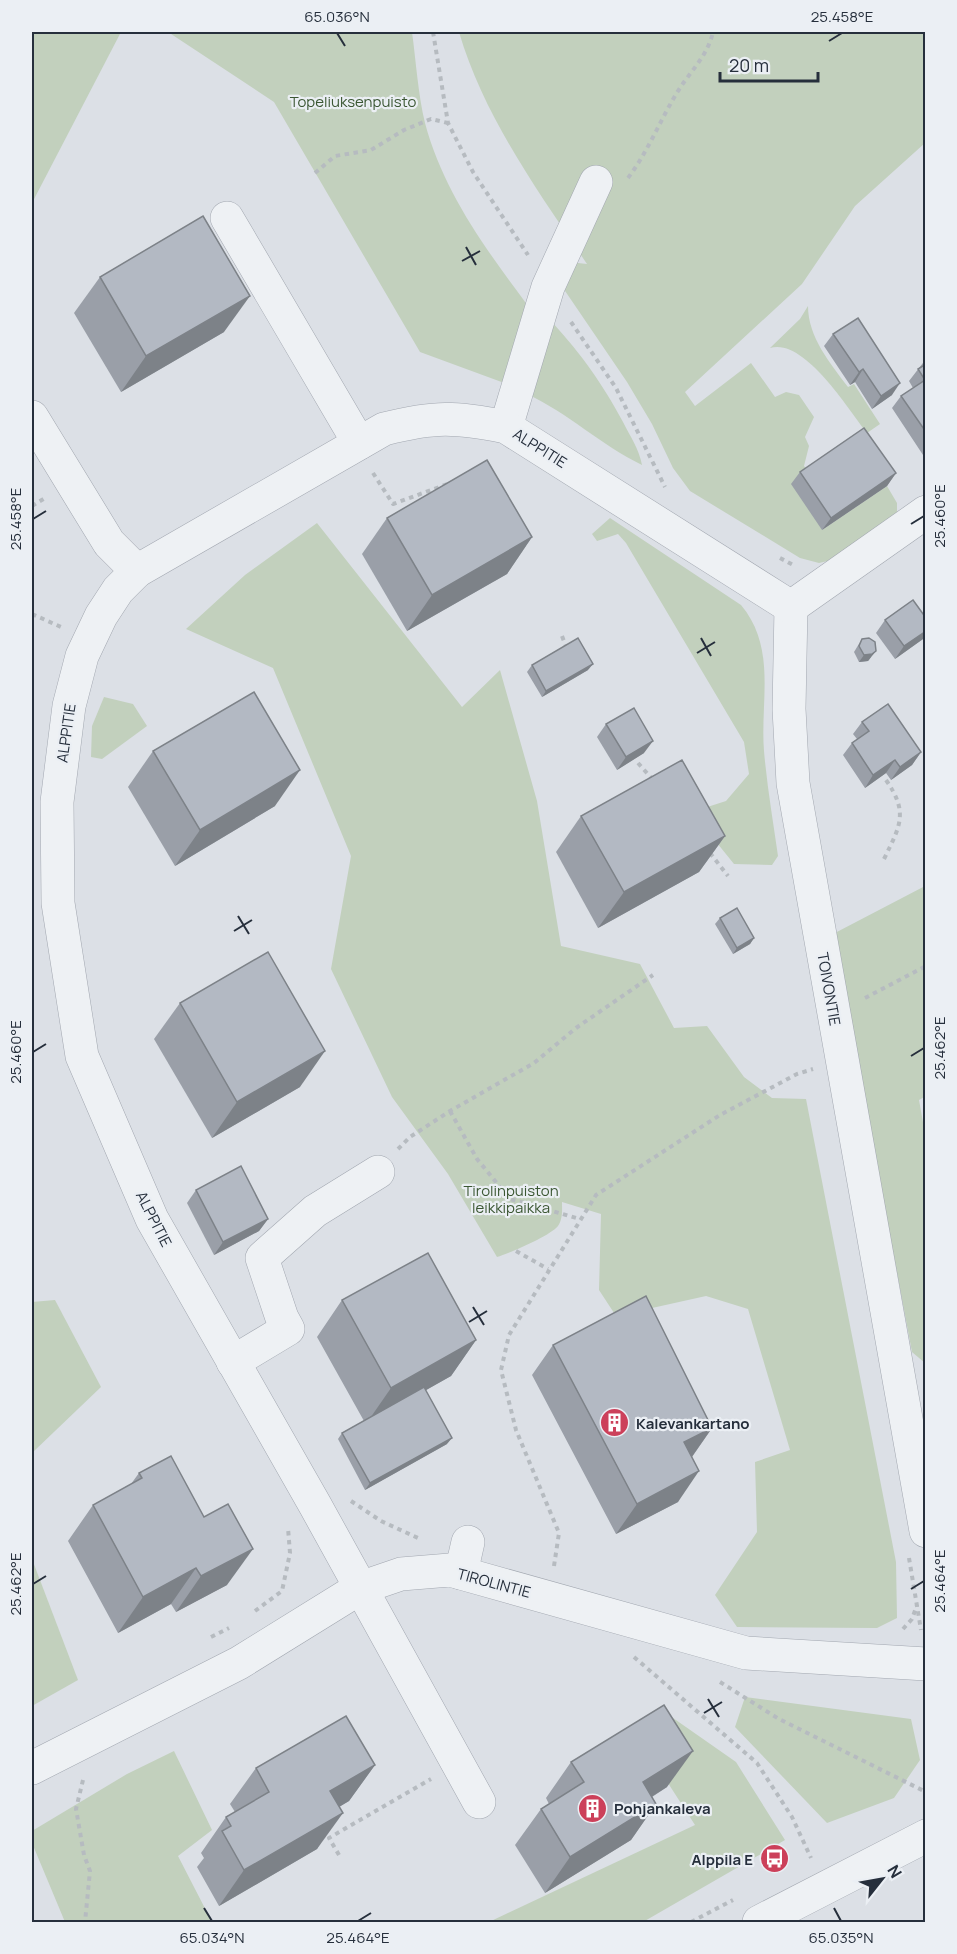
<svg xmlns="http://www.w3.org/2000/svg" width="957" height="1954" font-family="Manrope,sans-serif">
<rect width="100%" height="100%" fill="#dce0e6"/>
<g fill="#c2d0bd">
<polygon points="32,32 121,32 32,203"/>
<path d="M168 32H412C416 61 418 94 425 123 444 194 488 252 531 310L507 384 420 352 274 102Z"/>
<path d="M459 32H925V143L855 206 802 284 685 392 695 406 751 363 775 397 786 392 799 395 814 417 805 437 809 446 804 466 809 472 822 530 887 486 897 503V513L832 560 819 563 800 558 690 491 673 468 652 424 627 382 561 285 569 262 587 264C538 191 484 117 459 32Z"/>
<path d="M808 306C808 337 830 363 848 387L854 384 880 424 867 433C849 410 804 337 770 348L800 319Z"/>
<path d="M552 322C582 355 602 383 623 422 630 436 639 449 642 465 601 445 568 413 527 394Z"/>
<path d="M610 518 741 605C777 648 760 701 764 751 767 786 773 821 778 856L772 865 734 864 713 838 698 810 726 801 749 774 744 742 626 543 618 534 597 541 592 534Z"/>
<path d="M317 523 462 707 500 670 537 801 561 946 640 964 674 1028 707 1026 744 1077 772 1098 806 1099 896 1562 897 1618 877 1628 737 1627 715 1595 757 1532 755 1462 790 1450 748 1309 706 1296 616 1316 599 1290 601 1214 562 1202C562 1209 563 1219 558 1226 550 1236 510 1253 497 1257L448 1174 392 1097 331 969 351 856 273 668 186 629 245 575Z"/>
<polygon points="104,697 133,704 147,726 102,759 91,757 92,726"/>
<polygon points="925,886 926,1096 919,1100 926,1139 925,1363 912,1352 833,934"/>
<polygon points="55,1300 101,1387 32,1453 32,1302"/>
<polygon points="32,1559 78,1680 32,1706"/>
<polygon points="745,1697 911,1719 920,1760 894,1798 827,1823 735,1727"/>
<polygon points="663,1711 736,1762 785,1840 643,1922 489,1922 695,1825 639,1738"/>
<polygon points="174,1751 212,1830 178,1856 212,1922 65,1922 32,1843 32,1831 127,1774"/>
</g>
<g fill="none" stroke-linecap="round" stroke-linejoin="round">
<defs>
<g id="minor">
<polyline points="227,218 359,443"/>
<polyline points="32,417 109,543 137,571"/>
<polyline points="506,427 548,287 596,182"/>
<polyline points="791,607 789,709 793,783 926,1531"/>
<polyline points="791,607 926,512"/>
<polyline points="233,1362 288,1329 282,1318 262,1258 315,1211 378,1172"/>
<polyline points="461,1573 468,1542"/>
<polyline points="32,1768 239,1663 360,1588 401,1574 450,1570 746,1653 926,1664"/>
<path d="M479 1802 315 1505 152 1219 82 1056 58 903 57 802 69 706 82 656 101 616 118 590 137 571 384 429C436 416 454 417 506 427L791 607"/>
<polyline points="759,1922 926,1836"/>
</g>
</defs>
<use href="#minor" stroke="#a2a7b0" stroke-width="34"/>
<g stroke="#b6bbc0" stroke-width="4" stroke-dasharray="4.5 4.5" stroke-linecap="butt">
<polyline points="433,32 448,123 473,172 528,255"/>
<polyline points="315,173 335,156 371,150 404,130 431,119 448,123"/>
<path d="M628 178C647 153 659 123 675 96 688 73 707 58 713 32"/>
<polyline points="571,322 616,388 665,487"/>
<polyline points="373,473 393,504 453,482"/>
<polyline points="32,506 45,498"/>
<polyline points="780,558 795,566"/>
<polyline points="32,614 61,627"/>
<polyline points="562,636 567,649"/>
<polyline points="638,763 654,781"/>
<polyline points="710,853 728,876"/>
<path d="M884 859C900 826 909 813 886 780"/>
<polyline points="865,998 926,966"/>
<polyline points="450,1111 477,1159 510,1199 580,1219"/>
<polyline points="398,1149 410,1137 450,1111 534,1063 576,1028 653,975"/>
<polyline points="516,1251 548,1269"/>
<polyline points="351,1501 381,1521 418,1538"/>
<polyline points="909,1558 921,1630"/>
<polyline points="554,1566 559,1533 516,1430 501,1370 509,1335 596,1195 720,1115 797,1074 813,1069"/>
<polyline points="255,1611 282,1591 290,1553 288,1528"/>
<polyline points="903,1629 912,1619 917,1605"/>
<polyline points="211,1637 229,1628"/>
<polyline points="634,1657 757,1763 792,1817 811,1858"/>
<polyline points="720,1682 779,1719 926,1792"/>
<polyline points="83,1780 76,1809 84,1855 90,1871 85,1922"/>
<polyline points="339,1855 329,1838 431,1779"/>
<polyline points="691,1922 733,1900"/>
</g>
<use href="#minor" stroke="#eef1f4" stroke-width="33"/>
</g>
<g fill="#9a9fa8">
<polygon points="100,277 224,332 121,392 74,313"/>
<polygon points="833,334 892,395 872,409 855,382 850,385 824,346"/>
<polygon points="926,359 926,458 925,458 892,408 901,396 913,388 909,381"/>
<polygon points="800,472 896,473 887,486 822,530 791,484"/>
<polygon points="387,518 532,537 507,574 407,631 362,554"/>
<polygon points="885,620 923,639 895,659 876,633"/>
<polygon points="862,639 871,657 868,661 859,662 854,652"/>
<polygon points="532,665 588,670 542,697 527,672"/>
<polygon points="862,722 921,752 912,765 891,780 886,773 865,788 843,755 852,743 857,739 853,734"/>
<polygon points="606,724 644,753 617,770 597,737"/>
<polygon points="153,751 275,806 175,866 128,787"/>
<polygon points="581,816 725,836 699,872 598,928 556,852"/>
<polygon points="720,918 754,938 750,944 733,954 715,924"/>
<polygon points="180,1003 300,1087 212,1138 154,1039"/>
<polygon points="196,1190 268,1219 259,1231 214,1255 187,1203"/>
<polygon points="342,1300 476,1340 451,1376 426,1390 447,1444 365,1490 338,1439 342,1433 364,1421 317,1337"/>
<polygon points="553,1345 712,1428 692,1457 678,1502 616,1534 532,1375"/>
<polygon points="139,1473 227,1585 176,1612 171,1604 118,1633 68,1541 93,1505 131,1484"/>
<polygon points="571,1762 667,1787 652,1797 656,1804 631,1840 545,1893 515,1845 541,1809 549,1804 546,1798"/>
<polygon points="375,1765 349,1801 339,1807 317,1849 219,1906 197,1867 204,1858 201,1853 226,1817 235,1812 230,1804 256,1768"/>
</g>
<g fill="#7d8288">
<polygon points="250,296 224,332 121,392 146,356"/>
<polygon points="863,369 855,382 850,385 859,372"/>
<polygon points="900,383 892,395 872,409 881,396"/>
<polygon points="896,473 887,486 822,530 831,518"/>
<polygon points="532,537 507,574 407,631 432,595"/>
<polygon points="926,631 926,635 923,639 895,659 904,646"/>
<polygon points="876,651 868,661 859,662 864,655"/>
<polygon points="593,664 588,670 542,697 546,691"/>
<polygon points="653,741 644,753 617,770 626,757"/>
<polygon points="921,752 912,765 891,780 900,767"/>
<polygon points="895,760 886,773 865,788 873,775"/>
<polygon points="300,770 275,806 175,866 200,830"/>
<polygon points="725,836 699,872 598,928 624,892"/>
<polygon points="754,938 750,944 733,954 737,948"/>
<polygon points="325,1051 300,1087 212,1138 237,1102"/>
<polygon points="268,1219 259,1231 214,1255 223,1242"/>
<polygon points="476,1340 451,1376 366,1424 391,1388"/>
<polygon points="712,1428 691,1458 684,1442"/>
<polygon points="452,1438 447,1444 365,1490 370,1483"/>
<polygon points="699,1471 678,1502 616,1534 637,1504"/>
<polygon points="253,1549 227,1585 176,1612 201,1576"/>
<polygon points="196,1568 171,1604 118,1633 143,1597"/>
<polygon points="693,1751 667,1787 618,1818 643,1782"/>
<polygon points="375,1765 349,1801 305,1827 330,1791"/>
<polygon points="656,1804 631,1840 545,1893 570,1857"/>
<polygon points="343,1813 317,1849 219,1906 244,1870"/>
</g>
<g fill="#b3b9c3" stroke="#7d8288" stroke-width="1.5">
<polygon points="203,216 250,296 146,356 100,277"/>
<polygon points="858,318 900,383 881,396 863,369 859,372 833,334"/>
<polygon points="926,364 926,432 901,396 925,380 918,369"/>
<polygon points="864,428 896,473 831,518 800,472"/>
<polygon points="487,460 532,537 432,595 387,518"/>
<polygon points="913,600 926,618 926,631 904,646 885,620"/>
<polygon points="578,638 593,664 546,691 532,665"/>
<polygon points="869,638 875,642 876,651 872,654 864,655 859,646 862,639"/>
<polygon points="254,692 300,770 200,830 153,751"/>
<polygon points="888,704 921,752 900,767 895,760 873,775 852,743 869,731 862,722"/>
<polygon points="634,708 653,741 626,757 606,724"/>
<polygon points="682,760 725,836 624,892 581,816"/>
<polygon points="737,908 754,938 737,948 720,918"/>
<polygon points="268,952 325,1051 237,1102 180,1003"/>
<polygon points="241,1166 268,1219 223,1242 196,1190"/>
<polygon points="428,1253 476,1340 391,1388 342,1300"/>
<polygon points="646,1296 712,1428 684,1442 699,1471 637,1504 553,1345"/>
<polygon points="424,1387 452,1438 370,1483 342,1433"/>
<polygon points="171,1456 204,1517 228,1504 253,1549 201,1576 196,1568 143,1597 93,1505 142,1478 139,1473"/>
<polygon points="664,1705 693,1751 643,1782 656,1804 570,1857 541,1809 584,1782 571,1762"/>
<polygon points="346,1716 375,1765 330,1791 343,1813 244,1870 222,1831 231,1826 226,1817 269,1792 256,1768"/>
</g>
<path fill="none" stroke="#262f3c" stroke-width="2" d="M337 33 345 46M829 41 842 33M466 247 476 265M462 261 480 251M33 519 46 511M911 524 924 516M701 638 711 656M697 653 715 642M238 916 249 934M234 931 252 920M33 1052 46 1044M911 1056 924 1048M473 1307 484 1325M469 1322 487 1311M33 1584 46 1576M911 1589 924 1581M708 1699 719 1717M704 1713 722 1702M204 1908 212 1921M834 1908 841 1921M358 1921 371 1913"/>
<defs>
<symbol id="building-disc" viewBox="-11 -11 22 22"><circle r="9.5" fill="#cc405a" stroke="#ebeff4"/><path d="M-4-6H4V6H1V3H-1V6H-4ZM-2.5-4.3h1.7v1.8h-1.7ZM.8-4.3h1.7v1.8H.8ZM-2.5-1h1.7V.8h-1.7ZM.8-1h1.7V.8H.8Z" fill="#fff"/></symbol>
<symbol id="bus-disc" viewBox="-11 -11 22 22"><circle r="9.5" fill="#cc405a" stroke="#ebeff4"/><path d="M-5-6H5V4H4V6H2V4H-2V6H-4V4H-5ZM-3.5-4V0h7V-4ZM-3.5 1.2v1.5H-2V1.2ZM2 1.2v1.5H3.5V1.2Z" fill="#fff"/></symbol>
</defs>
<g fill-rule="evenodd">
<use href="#building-disc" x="598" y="1406" width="33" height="33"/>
<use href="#building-disc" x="576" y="1792" width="33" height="33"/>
<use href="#bus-disc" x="758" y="1842" width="33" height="33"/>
</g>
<g text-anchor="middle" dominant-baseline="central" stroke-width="4.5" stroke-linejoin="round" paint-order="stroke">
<g font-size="15" fill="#3b5733" stroke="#ebeff4">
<text x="353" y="101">Topeliuksenpuisto</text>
<text x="511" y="1190">Tirolinpuiston<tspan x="511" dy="17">leikkipaikka</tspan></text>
</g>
<g font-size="15" fill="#262f3c" stroke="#ebeff4">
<text transform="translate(540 448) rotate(32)">ALPPITIE</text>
<text transform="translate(66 733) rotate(-82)">ALPPITIE</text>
<text transform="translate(829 989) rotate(80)">TOIVONTIE</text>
<text transform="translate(154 1219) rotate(63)">ALPPITIE</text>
<text transform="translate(494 1583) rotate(15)">TIROLINTIE</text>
</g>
<g font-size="15" font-weight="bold" fill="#262f3c" stroke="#ebeff4" text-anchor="start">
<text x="636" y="1423">Kalevankartano</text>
<text x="614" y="1808">Pohjankaleva</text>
<text x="753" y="1859" text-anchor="end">Alppila E</text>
</g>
</g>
<rect width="957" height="1954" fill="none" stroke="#ebeff4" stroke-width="66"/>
<g transform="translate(882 1879) rotate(59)" stroke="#ebeff4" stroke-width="4.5" paint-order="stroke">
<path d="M0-4.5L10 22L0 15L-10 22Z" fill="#262f3c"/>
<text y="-9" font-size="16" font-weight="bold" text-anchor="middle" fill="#262f3c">N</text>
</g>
<path d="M720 72v9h98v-9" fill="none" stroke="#262f3c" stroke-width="3"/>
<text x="729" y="72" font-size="18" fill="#262f3c" stroke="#ebeff4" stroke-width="4.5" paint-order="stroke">20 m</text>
<rect x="33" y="33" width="891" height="1888" fill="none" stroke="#262f3c" stroke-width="2"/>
<g font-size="15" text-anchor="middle" fill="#262f3c">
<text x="337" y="22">65.036°N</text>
<text x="842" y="22">25.458°E</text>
<text transform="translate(940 516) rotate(-90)" y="5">25.460°E</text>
<text transform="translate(16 519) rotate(-90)" y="5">25.458°E</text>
<text transform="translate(940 1048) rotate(-90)" y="5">25.462°E</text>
<text transform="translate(16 1052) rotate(-90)" y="5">25.460°E</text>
<text transform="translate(940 1581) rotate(-90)" y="5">25.464°E</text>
<text transform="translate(16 1584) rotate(-90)" y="5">25.462°E</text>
<text x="212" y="1943">65.034°N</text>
<text x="358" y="1943">25.464°E</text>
<text x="841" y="1943">65.035°N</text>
</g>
</svg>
